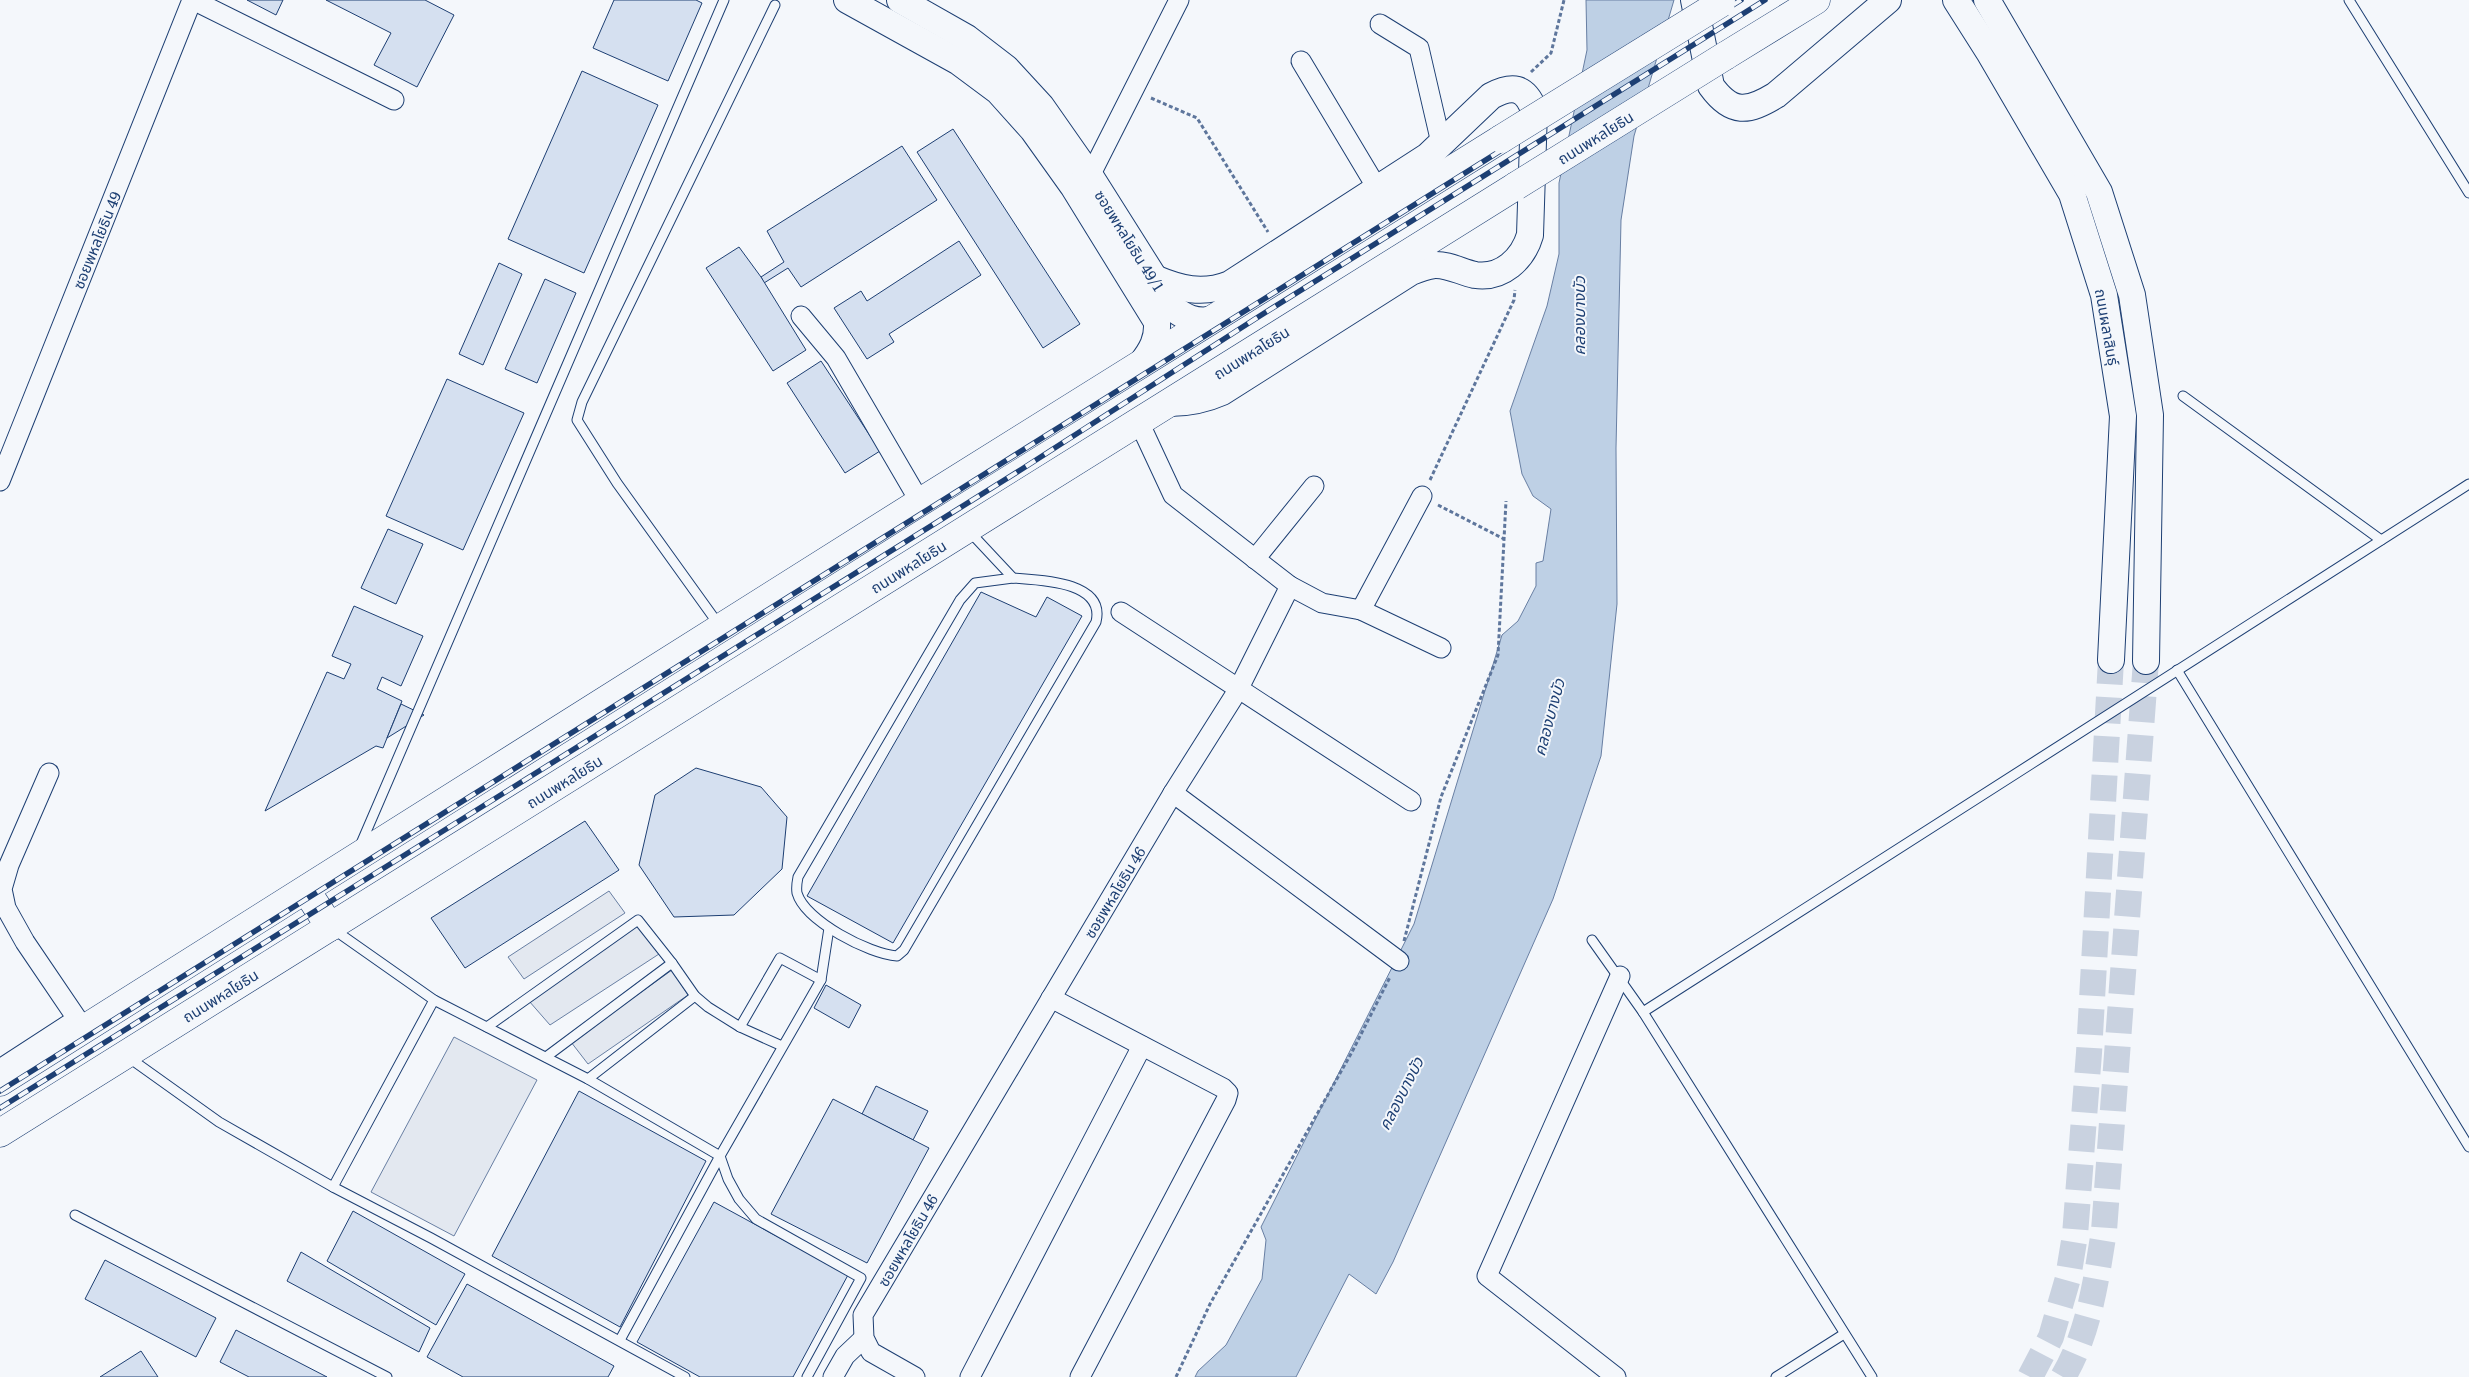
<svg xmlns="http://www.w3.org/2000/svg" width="2469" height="1377" font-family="Literata,'Noto Sans Thai',serif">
<rect width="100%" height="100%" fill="#f4f7fb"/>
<g fill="#e3e8f0" stroke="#687fa3">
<polygon points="609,891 625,913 524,979 508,957"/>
<polygon points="637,925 659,954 550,1025 529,1001"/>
<polygon points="672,970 688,995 588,1064 571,1042"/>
<polygon points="454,1037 537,1080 454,1236 371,1192"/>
</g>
<polygon fill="#bed0e5" stroke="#687fa3" points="1586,0 1674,0 1634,136 1621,220 1616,448 1617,604 1601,756 1553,899 1393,1262 1376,1294 1349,1274 1296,1377 1195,1377 1198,1371 1226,1345 1262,1279 1266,1240 1261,1227 1414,924 1502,635 1518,621 1536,586 1536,563 1543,561 1551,509 1533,496 1522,474 1510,411 1547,306 1559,254 1559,183 1587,50"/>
<g fill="#d5e0f0" stroke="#1d3f73">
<polygon points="247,0 283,0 276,15"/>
<polygon points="326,0 425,0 454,15 417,87 374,65 391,33"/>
<polygon points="614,0 696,0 702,3 668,81 593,48"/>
<polygon points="582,71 658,105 584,273 508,239"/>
<polygon points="953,129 1080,324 1043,348 917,152"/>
<polygon points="902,146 937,200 801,287 788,268 764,283 761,277 784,262 767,231"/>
<polygon points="959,241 981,275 889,334 894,342 867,359 834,308 861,291 867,301"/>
<polygon points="739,247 761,277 806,350 773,371 706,268"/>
<polygon points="499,263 522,274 483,365 459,354"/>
<polygon points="545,279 576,293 537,383 505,369"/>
<polygon points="821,361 880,451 845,473 787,383"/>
<polygon points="447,379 524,413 463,550 386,516"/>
<polygon points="388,529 423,544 396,604 361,588"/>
<polygon points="981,592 1036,617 1047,597 1082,616 893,943 807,896"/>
<polygon points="354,606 423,636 401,686 382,677 377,689 402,701 387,738 383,748 376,746 265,811 327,672 344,679 351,664 332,656"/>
<polygon points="401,704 424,715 387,738"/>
<polygon points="696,768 761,787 787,817 782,869 734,915 674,917 639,865 655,795"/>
<polygon points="585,821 619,870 465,968 431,918"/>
<polygon points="826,985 861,1005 849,1028 814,1008"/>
<polygon points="876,1086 928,1111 913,1140 862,1114"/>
<polygon points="579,1091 706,1161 620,1327 492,1256"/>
<polygon points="833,1099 929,1148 867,1263 771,1214"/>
<polygon points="714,1202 848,1275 793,1377 700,1377 637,1342"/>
<polygon points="353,1211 465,1274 436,1325 327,1261"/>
<polygon points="301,1252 430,1328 419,1352 287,1281"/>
<polygon points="105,1260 216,1318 196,1357 85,1299"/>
<polygon points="467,1284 614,1366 608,1377 463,1377 427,1357"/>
<polygon points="236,1330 327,1377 249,1377 220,1362"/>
<polygon points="141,1351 158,1377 100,1377"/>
</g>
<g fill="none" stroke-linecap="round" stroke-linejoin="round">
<g stroke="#c9d2e0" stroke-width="26" stroke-dasharray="26 13" stroke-linecap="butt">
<polyline points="2030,1377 2051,1337 2068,1278 2075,1235 2089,1053 2111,660"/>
<path d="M2063 1377C2089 1333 2096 1281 2104 1231L2146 661"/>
</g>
<defs>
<g id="lane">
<polyline points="2349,0 2469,193"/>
<polyline points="2183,396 2381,540"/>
<polyline points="969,531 1013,578"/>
<path d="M1013 578C1039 580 1106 581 1096 622L904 950 897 956C869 954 805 921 797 893 796 887 797 882 798 877L960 600 975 583Z"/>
<polyline points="719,625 617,483 577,420 582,402 775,5"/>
<polyline points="2177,670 2469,1147"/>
<polyline points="360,846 724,0"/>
<polyline points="333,929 434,1000 588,1079 720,1156 728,1179 739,1199 756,1219 861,1278 807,1377"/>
<polyline points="1592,940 1643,1012 1872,1377"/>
<polyline points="1643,1012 2469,484"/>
<polyline points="487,1027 638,920 672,963 695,996 708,1007 740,1027 782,1046"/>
<polyline points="740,1027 780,958 821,980"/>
<polyline points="128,1057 219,1122 333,1187 431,1238 685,1377"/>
<polyline points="546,1057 672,963"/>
<polyline points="0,1063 74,1015"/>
<polyline points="588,1079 695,996"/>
<polyline points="333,1187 434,1000"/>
<polyline points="75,1215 387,1377"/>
<polyline points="620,1340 720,1156 821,980 829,928"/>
<polyline points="1776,1377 1844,1334"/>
</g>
<g id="street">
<polyline points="193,0 394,100"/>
<polyline points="1380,24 1419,48 1441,143"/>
<polyline points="1301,61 1377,188"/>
<polyline points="1090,176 1179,0"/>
<polyline points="801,316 836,358 920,502"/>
<polyline points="1139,422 1173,495 1290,586 1322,603 1361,610 1441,648"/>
<polyline points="0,481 192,0"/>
<polyline points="1255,559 1314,486"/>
<polyline points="1361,610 1422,496"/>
<polyline points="1121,612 1411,801"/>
<polyline points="49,773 9,865 2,889 6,908 25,942 84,1029"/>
<polyline points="1173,793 1399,961"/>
<polyline points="1051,998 1223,1088 1228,1093 1226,1100 1080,1377"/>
<polyline points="833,1377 845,1356 864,1338"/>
<polyline points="915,1377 871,1352 864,1338 863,1315 1173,793 1238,690 1290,586"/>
<polyline points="970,1377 1142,1046"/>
<polyline points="1616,1377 1487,1276 1620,976"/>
</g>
<g id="secondary">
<path d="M847 0 959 62 998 91 1033 130 1073 186 1157 322C1158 339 1152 350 1141 364"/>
<path d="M900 0 967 38 1006 68 1041 106 1090 176 1174 309C1186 318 1195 322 1210 320"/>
<path d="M1694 0 1711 86C1732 115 1748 112 1776 95L1888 0"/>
<polyline points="1956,0 1989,52 2072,194 2104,295 2123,416 2111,660"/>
<polyline points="1987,0 2099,192 2132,295 2150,415 2146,661"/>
<path d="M1154 278C1180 289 1202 295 1230 284L1428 156 1491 96C1512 85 1525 86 1534 110L1530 235C1523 259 1502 279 1475 275 1461 272 1448 264 1434 265 1426 266 1418 269 1411 272L1222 392C1204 400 1189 403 1170 403"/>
</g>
<g id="primary">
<polyline points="1725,56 1816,0"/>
<polyline points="306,890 330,927"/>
<polyline points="0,1082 920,502 1501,139"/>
<polyline points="0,1133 1516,186"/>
</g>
</defs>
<use href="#lane" stroke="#1d3f73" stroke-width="11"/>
<use href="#street" stroke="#1d3f73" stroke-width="21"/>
<use href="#secondary" stroke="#1d3f73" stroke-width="28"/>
<use href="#primary" stroke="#1d3f73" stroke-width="29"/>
<g stroke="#5e769c" stroke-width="3" stroke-dasharray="4 2.5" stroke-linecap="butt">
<polyline points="1531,72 1551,53 1564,0"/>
<polyline points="1151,98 1197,118 1268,232"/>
<polyline points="1430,480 1514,300 1515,290"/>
<polyline points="1438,505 1504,539"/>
<polyline points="1404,941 1441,797 1498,655 1506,501"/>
<polyline points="1176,1377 1210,1304 1352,1052 1390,977"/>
</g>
<use href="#lane" stroke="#f4f7fb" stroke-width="9"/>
<use href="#street" stroke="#f4f7fb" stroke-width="19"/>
<use href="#secondary" stroke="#f4f7fb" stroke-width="26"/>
<use href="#primary" stroke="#f4f7fb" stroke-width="28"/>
<defs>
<g id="rail">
<polyline points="0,1091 1741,0"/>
<polyline points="0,1108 1022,469 1255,319 1765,0"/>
</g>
</defs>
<use href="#rail" stroke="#1d3f73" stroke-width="5.5"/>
<use href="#rail" stroke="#f4f7fb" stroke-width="4" stroke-dasharray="11" stroke-linecap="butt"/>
<defs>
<g id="primary-bridge">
<polyline points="1501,139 1721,3"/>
<polyline points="1516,186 1725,56"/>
</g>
</defs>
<use href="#primary-bridge" stroke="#1d3f73" stroke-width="29" stroke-linecap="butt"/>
<use href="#primary-bridge" stroke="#f4f7fb" stroke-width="28"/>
</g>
<g text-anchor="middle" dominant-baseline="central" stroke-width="4" stroke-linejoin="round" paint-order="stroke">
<g font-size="15" fill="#1d3f73" stroke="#f4f7fb">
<text transform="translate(1595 137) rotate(-32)">ถนนพหลโยธิน</text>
<text transform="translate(96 240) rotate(-68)">ซอยพหลโยธิน 49</text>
<text transform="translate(1130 240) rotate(58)">ซอยพหลโยธิน 49/1</text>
<text transform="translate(2108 327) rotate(80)">ถนนผลาสินธุ์</text>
<text transform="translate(1251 352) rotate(-32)">ถนนพหลโยธิน</text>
<text transform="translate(908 566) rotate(-32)">ถนนพหลโยธิน</text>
<text transform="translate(564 781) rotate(-32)">ถนนพหลโยธิน</text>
<text transform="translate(1114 892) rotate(-59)">ซอยพหลโยธิน 46</text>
<text transform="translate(220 995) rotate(-32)">ถนนพหลโยธิน</text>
<text transform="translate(907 1240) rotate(-60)">ซอยพหลโยธิน 46</text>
</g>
<g font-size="16" font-style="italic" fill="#1d3f73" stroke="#f4f7fb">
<text transform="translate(1578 316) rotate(-90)">คลองบางบัว</text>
<text transform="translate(1548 717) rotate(-75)">คลองบางบัว</text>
<text transform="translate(1400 1093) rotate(-63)">คลองบางบัว</text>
</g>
</g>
</svg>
